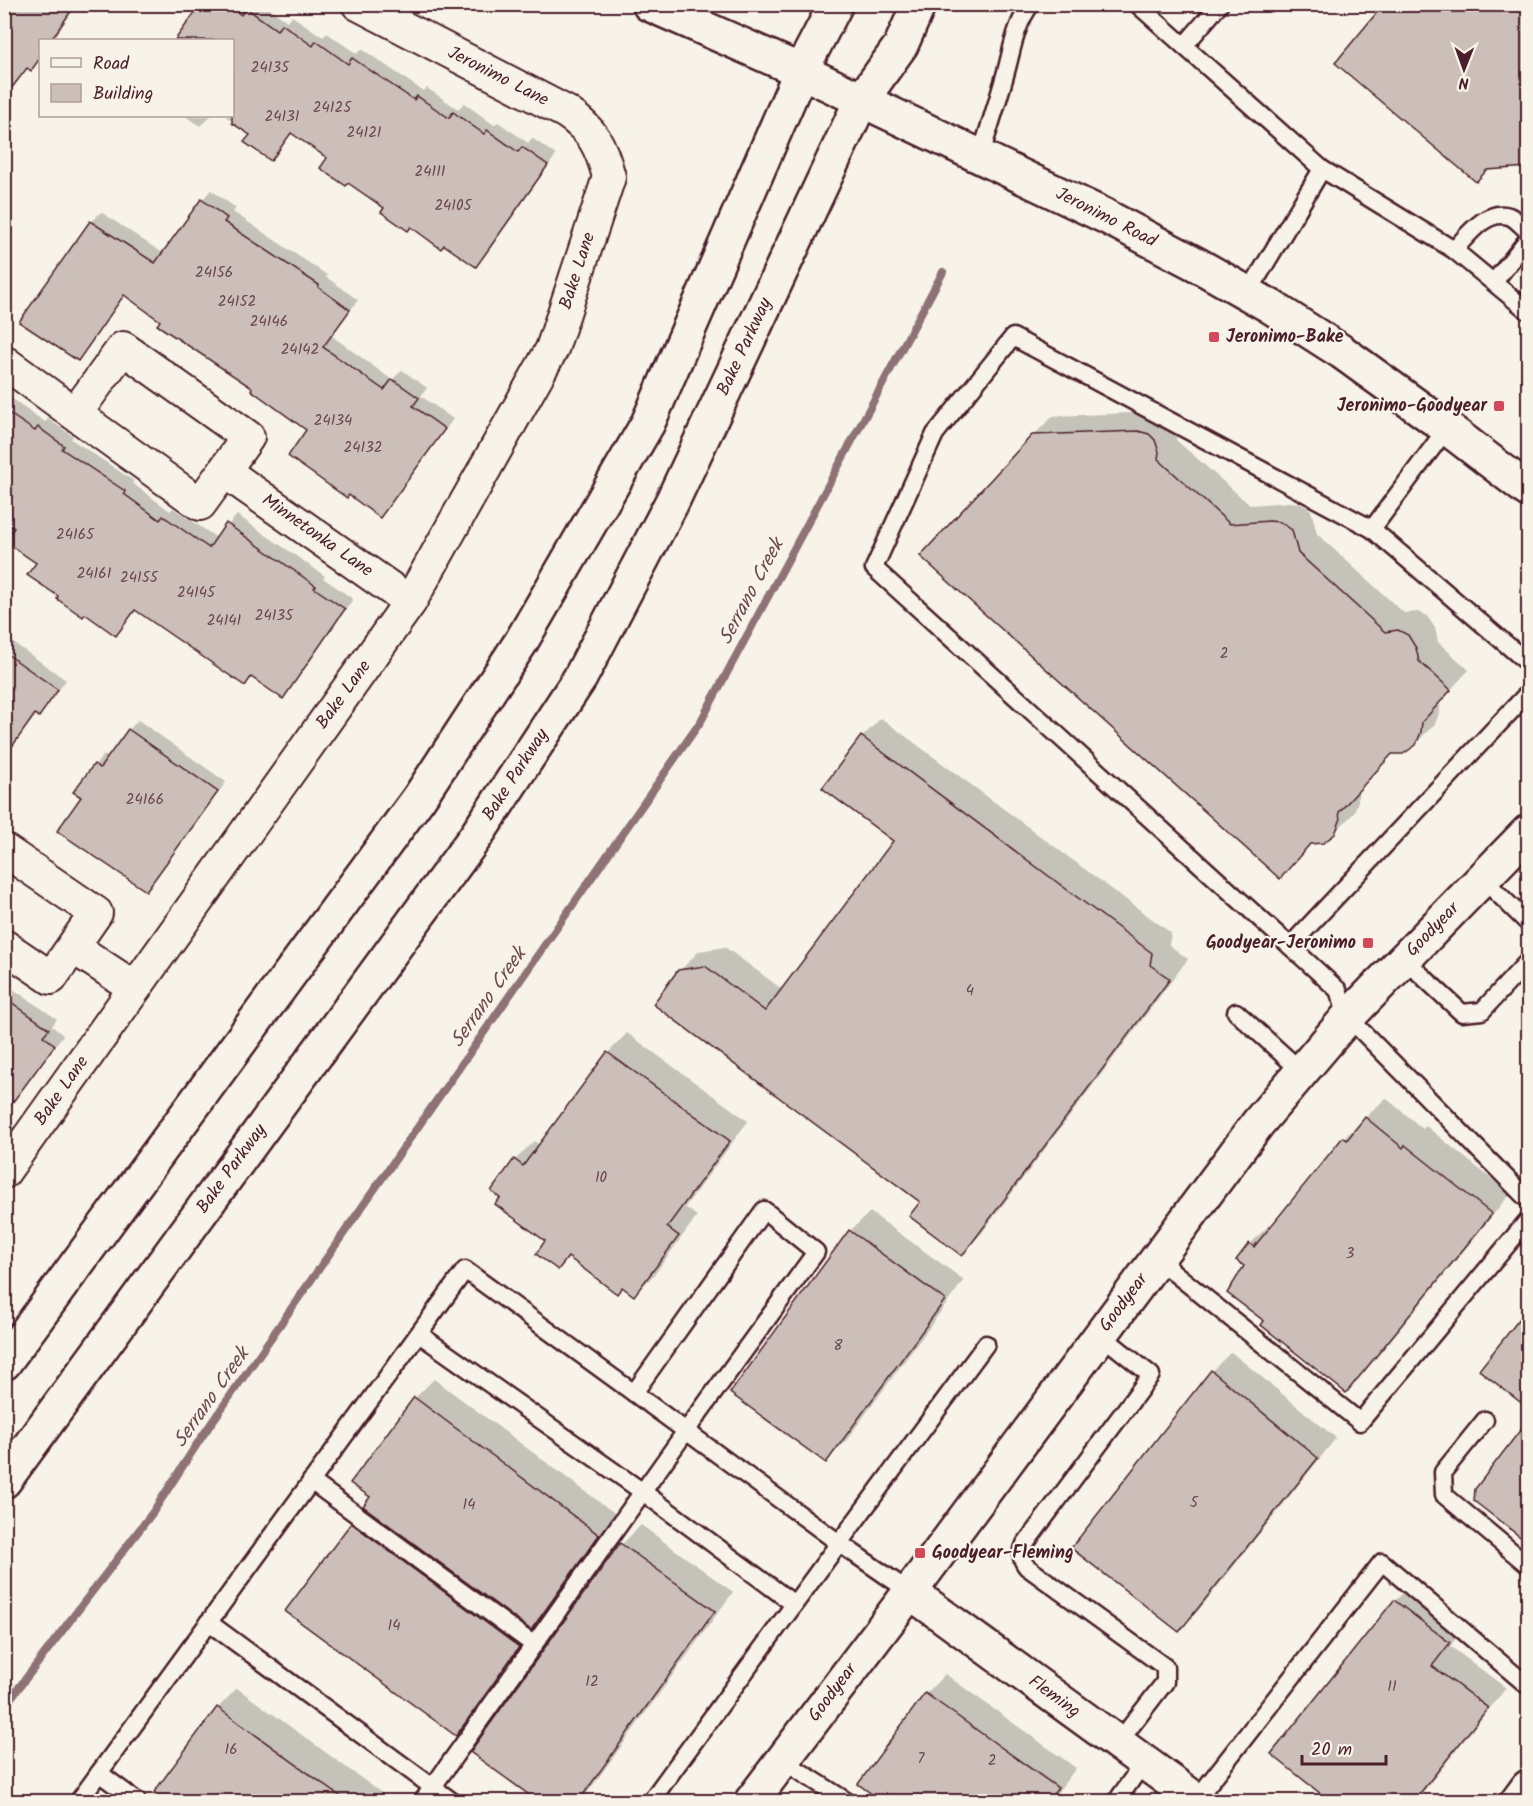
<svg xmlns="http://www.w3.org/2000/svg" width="1533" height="1806" font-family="Kalam,sans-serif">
<rect width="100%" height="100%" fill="#f7f3e8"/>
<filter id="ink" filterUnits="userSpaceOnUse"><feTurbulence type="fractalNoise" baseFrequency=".0167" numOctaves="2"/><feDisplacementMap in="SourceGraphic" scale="12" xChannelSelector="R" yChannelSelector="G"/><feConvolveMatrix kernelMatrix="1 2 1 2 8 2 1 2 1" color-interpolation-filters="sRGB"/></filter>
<g filter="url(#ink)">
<g fill="#0003">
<polygon points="4,4 77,4 53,40 40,40 40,59 31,69 28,67 4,99"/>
<polygon points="203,4 263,4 287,21 292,16 323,37 327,33 357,54 362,49 423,91 427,88 458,109 464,103 494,125 498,122 528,143 532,138 556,155 485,256 475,265 348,181 329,158 293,132 271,159 252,134 225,116 232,116 232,40 177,40"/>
<polygon points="1386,4 1528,4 1528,166 1488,168"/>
<polygon points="185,116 211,116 200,126"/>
<polygon points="211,190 236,208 233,212 327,275 326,277 358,300 332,336 392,380 402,370 427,388 421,396 453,419 389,507 380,516 350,494 309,430 254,388 125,295 87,349 77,359 21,321 91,222 101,212 164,254 202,200"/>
<polygon points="4,389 9,392 7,395 45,422 48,419 73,436 71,439 134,481 132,483 170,511 173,508 217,538 237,515 325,576 323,578 353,599 292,687 283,697 253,676 244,685 137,609 116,634 61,596 16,528 4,520"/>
<polygon points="1158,412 1178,432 1176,440 1250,505 1290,502 1300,503 1311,510 1317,534 1404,613 1418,612 1427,616 1435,628 1438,642 1469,670 1440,701 1440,711 1435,724 1415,744 1393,752 1358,791 1358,801 1354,813 1334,833 1312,842 1280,877 1033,436 1053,416"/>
<polygon points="4,636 66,680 48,705 38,715 37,714 4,758"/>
<polygon points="881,718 1171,933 1169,945 1188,959 981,1234 962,1254 922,1201 680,971 699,951 725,947 783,990 895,840 862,737"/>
<polygon points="138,720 226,782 155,880 145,889 107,771 96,764 104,755 109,758 129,730"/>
<polygon points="4,983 57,1019 52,1026 63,1035 23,1090 13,1099 4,1094"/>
<polygon points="627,1033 748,1121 685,1207 697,1216 654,1275 634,1294 623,1286 617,1292 570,1257 558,1268 547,1241 502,1198 515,1160 534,1141 540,1145 608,1053"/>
<polygon points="1386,1098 1423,1129 1426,1126 1510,1194 1365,1372 1346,1391 1266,1321 1247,1266 1250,1244 1269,1225 1272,1227 1344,1138"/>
<polygon points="870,1212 964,1280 845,1442 826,1461 850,1231"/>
<polygon points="1528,1310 1528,1406 1482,1370"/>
<polygon points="1231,1352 1336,1438 1198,1611 1179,1630 1212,1371"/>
<polygon points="434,1379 617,1515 551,1609 534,1625 537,1627 475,1715 456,1734 352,1524 368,1508 415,1398"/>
<polygon points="1528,1423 1528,1541 1476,1500 1477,1490"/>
<polygon points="641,1525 733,1592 583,1799 581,1802 541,1802 622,1544"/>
<polygon points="1414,1582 1468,1623 1450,1646 1506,1688 1415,1802 1333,1802 1395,1601"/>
<polygon points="945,1674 1076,1768 1053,1798 1057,1802 885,1802 926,1694"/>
<polygon points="237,1688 394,1802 119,1802 133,1788 150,1800 218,1708"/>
</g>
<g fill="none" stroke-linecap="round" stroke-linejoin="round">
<polyline stroke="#8e7275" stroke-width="8" points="4,1707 153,1512 201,1438 701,721 943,272"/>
</g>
<g fill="#ccbfb9" stroke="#4a1f2b" stroke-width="1.5">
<polygon points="4,4 76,4 51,40 40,40 40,58 31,71 27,68 4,98"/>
<polygon points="201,4 227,4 241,15 246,8 277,30 282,24 313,46 316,41 348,64 352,58 414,100 417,96 449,118 453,112 484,134 487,130 518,152 522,147 548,165 476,267 444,245 441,249 411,227 408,231 381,212 384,208 348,183 346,186 320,168 327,158 291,133 271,161 244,142 250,135 232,123 232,40 175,40"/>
<polygon points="1384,4 1528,4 1528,167 1487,170 1476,182 1335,63"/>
<polygon points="201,199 227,218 224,222 319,285 318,287 350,310 323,347 384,390 392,379 419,398 413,406 445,429 380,518 349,495 347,498 288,456 306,430 251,390 252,388 157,325 160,321 124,295 78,361 19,322 90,221 155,263"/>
<polygon points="4,410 35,431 38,427 64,446 62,449 125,491 124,494 160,520 163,516 209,548 226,523 316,586 314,588 345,609 283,699 251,677 245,686 135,610 116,636 85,614 83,617 57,599 58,596 27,575 36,563 4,541 14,528 4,522"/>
<polygon points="1138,431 1149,434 1155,440 1159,452 1158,459 1230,524 1269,521 1280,522 1292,530 1298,553 1385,632 1398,630 1408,635 1416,648 1419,661 1451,690 1422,722 1421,732 1416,745 1403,754 1392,754 1339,812 1340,821 1335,834 1323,843 1310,844 1280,879 920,556 1032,435"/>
<polygon points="4,652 58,690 39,717 35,714 4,758"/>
<polygon points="128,729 218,792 146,891 57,831 81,797 73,792 94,764 100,768"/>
<polygon points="861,736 1152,953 1150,965 1170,979 962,1256 909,1216 920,1202 653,1004 678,970 705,966 765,1011 893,841 822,788"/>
<polygon points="4,997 49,1029 43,1036 55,1045 4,1114"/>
<polygon points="607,1052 730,1141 667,1227 679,1236 634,1296 622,1287 617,1294 568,1257 558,1270 536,1254 545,1241 495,1204 500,1198 491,1191 514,1159 523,1166"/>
<polygon points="1365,1117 1403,1148 1405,1145 1492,1214 1346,1393 1261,1325 1264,1321 1227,1293 1244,1266 1236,1260 1249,1243 1254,1247 1343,1137 1347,1140"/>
<polygon points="849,1230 945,1300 826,1463 730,1393"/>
<polygon points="1528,1308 1528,1408 1479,1370"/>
<polygon points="1211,1370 1318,1458 1179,1632 1071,1548"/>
<polygon points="414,1397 599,1535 531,1630 363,1506 370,1497 350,1483"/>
<polygon points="1528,1420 1528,1543 1474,1501 1475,1489"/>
<polygon points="351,1523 519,1647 456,1736 285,1611"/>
<polygon points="620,1543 715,1611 578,1802 539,1802 470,1752"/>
<polygon points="1394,1600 1450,1643 1432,1666 1488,1708 1413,1802 1331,1802 1271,1754"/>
<polygon points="925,1693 1058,1788 1047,1802 883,1802 858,1784"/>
<polygon points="217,1707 348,1802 167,1802 154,1792"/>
</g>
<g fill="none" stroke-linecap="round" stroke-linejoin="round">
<defs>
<g id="lane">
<polyline points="1137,4 1322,169 1454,250 1528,311"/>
<polyline points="1184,46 1220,4"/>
<path d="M980 157C989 128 999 98 1007 68 1013 45 1016 24 1031 4"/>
<path d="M1454 250C1467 236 1486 209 1509 216 1515 218 1523 227 1528 231"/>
<polyline points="1494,282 1528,239"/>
<polyline points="1248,293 1322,169"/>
<polyline points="1372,529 1447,428"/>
<polyline points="1528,663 1372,529 1013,337 935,434 874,568 1290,946 1528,693"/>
<polyline points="1483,879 1528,923"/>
<polyline points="1290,946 1338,990 1348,1017 1528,1200"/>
<polyline points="1404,959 1462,1013 1482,1011 1528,961"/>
<polyline points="1236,1012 1301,1071"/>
<polyline points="1157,1259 1360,1422 1528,1220"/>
<polyline points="419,1334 643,1492 794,1604"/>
<path d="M1101 1335 1151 1375 1025 1544C1021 1554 1020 1559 1027 1567L1165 1667V1682L1118 1743"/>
<polyline points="1485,1420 1443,1472 1444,1495 1528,1565"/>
<polyline points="311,1481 534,1645"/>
<polyline points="208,1622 453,1802"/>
<polyline points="782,1760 848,1802"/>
<polyline points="99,1773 138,1802"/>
<polyline points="1196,1800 1382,1562 1528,1686"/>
<polyline points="78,1802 465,1270 634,1393 764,1210 816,1252 686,1431 839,1543 910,1592"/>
<polyline points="422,1802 686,1431 634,1393"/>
<polyline points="650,1802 839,1543 986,1344"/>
<polyline points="1116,1802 1144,1762"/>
</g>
<g id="street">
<polyline points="4,362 75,414"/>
<polyline points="224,471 200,504 75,414 123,348 248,437 224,471 410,602"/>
<polyline points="4,850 96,913 51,978 4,946"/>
<polyline points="73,947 135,988"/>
<path d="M4 1172 410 602 552 349 609 177C601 146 593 130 566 112L358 4"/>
</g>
<g id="secondary">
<polyline points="649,4 801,71 1105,216 1196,264 1270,306 1342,352 1447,428 1528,490"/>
<polyline points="910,1592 1199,1802"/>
<polyline points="751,1802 910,1592 1258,1123 1348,1017 1528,832"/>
<polyline points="1517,1802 1528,1787"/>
</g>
<g id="primary">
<polyline points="4,1363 419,798 521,642 648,423 801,71 836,4"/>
<polyline points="4,1481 476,836 580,678 672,502 861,101 901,45 919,4"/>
</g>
</defs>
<use href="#lane" stroke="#4a1f2b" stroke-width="21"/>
<use href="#street" stroke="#4a1f2b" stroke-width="36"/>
<use href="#secondary" stroke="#4a1f2b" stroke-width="38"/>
<use href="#primary" stroke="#4a1f2b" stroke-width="38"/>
<use href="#lane" stroke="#f7f3e8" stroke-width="16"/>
<use href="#street" stroke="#f7f3e8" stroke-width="32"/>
<use href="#secondary" stroke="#f7f3e8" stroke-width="33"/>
<use href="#primary" stroke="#f7f3e8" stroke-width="33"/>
</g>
</g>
<g fill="#d1495b" stroke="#f7f3e8" stroke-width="2">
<rect x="1208" y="331" width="12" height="12" rx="3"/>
<rect x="1493" y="400" width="12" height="12" rx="3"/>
<rect x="1362" y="937" width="12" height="12" rx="3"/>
<rect x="914" y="1547" width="12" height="12" rx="3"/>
</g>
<g text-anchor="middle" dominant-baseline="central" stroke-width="4.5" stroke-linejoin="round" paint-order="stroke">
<g font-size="15" fill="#6a474e">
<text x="270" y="68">24135</text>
<text x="332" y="108">24125</text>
<text x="282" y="117">24131</text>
<text x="364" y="133">24121</text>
<text x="430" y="172">24111</text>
<text x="453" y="206">24105</text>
<text x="214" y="273">24156</text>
<text x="237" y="302">24152</text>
<text x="269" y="322">24146</text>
<text x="300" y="350">24142</text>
<text x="333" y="421">24134</text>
<text x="363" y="448">24132</text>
<text x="75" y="535">24165</text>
<text x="94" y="574">24161</text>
<text x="139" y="578">24155</text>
<text x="196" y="593">24145</text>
<text x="274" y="616">24135</text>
<text x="224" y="621">24141</text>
<text x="1224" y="654">2</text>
<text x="145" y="800">24166</text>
<text x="970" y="991">4</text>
<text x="601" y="1178">10</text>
<text x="1350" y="1254">3</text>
<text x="838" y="1346">8</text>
<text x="1194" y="1503">5</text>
<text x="469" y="1505">14</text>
<text x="394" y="1626">14</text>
<text x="592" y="1682">12</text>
<text x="1392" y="1687">11</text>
<text x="231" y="1750">16</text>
<text x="921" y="1759">7</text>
<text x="992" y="1761">2</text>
</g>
<g font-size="18" fill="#4a1f2b" stroke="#f7f3e8">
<text transform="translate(498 77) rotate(27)">Jeronimo Lane</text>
<text transform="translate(1106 218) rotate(27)">Jeronimo Road</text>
<text transform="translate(578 271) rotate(-72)">Bake Lane</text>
<text transform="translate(745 347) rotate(-65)">Bake Parkway</text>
<text transform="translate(317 536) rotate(35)">Minnetonka Lane</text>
<text transform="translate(344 695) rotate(-54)">Bake Lane</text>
<text transform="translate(516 775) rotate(-57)">Bake Parkway</text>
<text transform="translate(1433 930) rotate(-46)">Goodyear</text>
<text transform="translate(62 1091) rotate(-55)">Bake Lane</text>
<text transform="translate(232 1169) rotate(-54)">Bake Parkway</text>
<text transform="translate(1124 1303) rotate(-53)">Goodyear</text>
<text transform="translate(833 1693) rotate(-53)">Goodyear</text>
<text transform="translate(1054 1697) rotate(36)">Fleming</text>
</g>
<g font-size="18" font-weight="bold" fill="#4a1f2b" stroke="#f7f3e8" text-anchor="start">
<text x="1226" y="337">Jeronimo-Bake</text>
<text x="1487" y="406" text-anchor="end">Jeronimo-Goodyear</text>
<text x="1356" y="943" text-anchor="end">Goodyear-Jeronimo</text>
<text x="932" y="1553">Goodyear-Fleming</text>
</g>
<g font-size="20" font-style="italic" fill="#6c4950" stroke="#f7f3e8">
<text transform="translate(752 592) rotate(-62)">Serrano Creek</text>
<text transform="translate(489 998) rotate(-55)">Serrano Creek</text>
<text transform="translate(212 1398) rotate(-55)">Serrano Creek</text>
</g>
</g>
<rect width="1533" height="1806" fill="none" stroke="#f7f3e8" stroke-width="24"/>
<rect x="12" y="12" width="1509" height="1782" fill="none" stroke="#4a1f2b" stroke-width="2" filter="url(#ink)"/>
<rect x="39" y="39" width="195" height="78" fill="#f7f3e8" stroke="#b29e9c" stroke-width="1.5"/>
<rect x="51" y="58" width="30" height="9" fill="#f7f3e8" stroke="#b29e9c" stroke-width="1.5"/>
<text x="93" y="69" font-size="18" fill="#4a1f2b">Road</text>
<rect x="51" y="84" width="30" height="18" fill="#ccbfb9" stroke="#b29e9c" stroke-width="1.5"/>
<text x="93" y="99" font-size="18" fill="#4a1f2b">Building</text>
<g transform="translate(1464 69) rotate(181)" stroke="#f7f3e8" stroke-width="4.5" paint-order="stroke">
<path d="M0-4.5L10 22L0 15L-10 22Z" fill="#4a1f2b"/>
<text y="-9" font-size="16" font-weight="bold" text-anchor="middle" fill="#4a1f2b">N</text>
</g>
<path d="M1302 1755v9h84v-9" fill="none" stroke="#4a1f2b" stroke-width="3"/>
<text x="1311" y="1755" font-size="18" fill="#4a1f2b" stroke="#f7f3e8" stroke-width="4.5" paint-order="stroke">20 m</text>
</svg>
